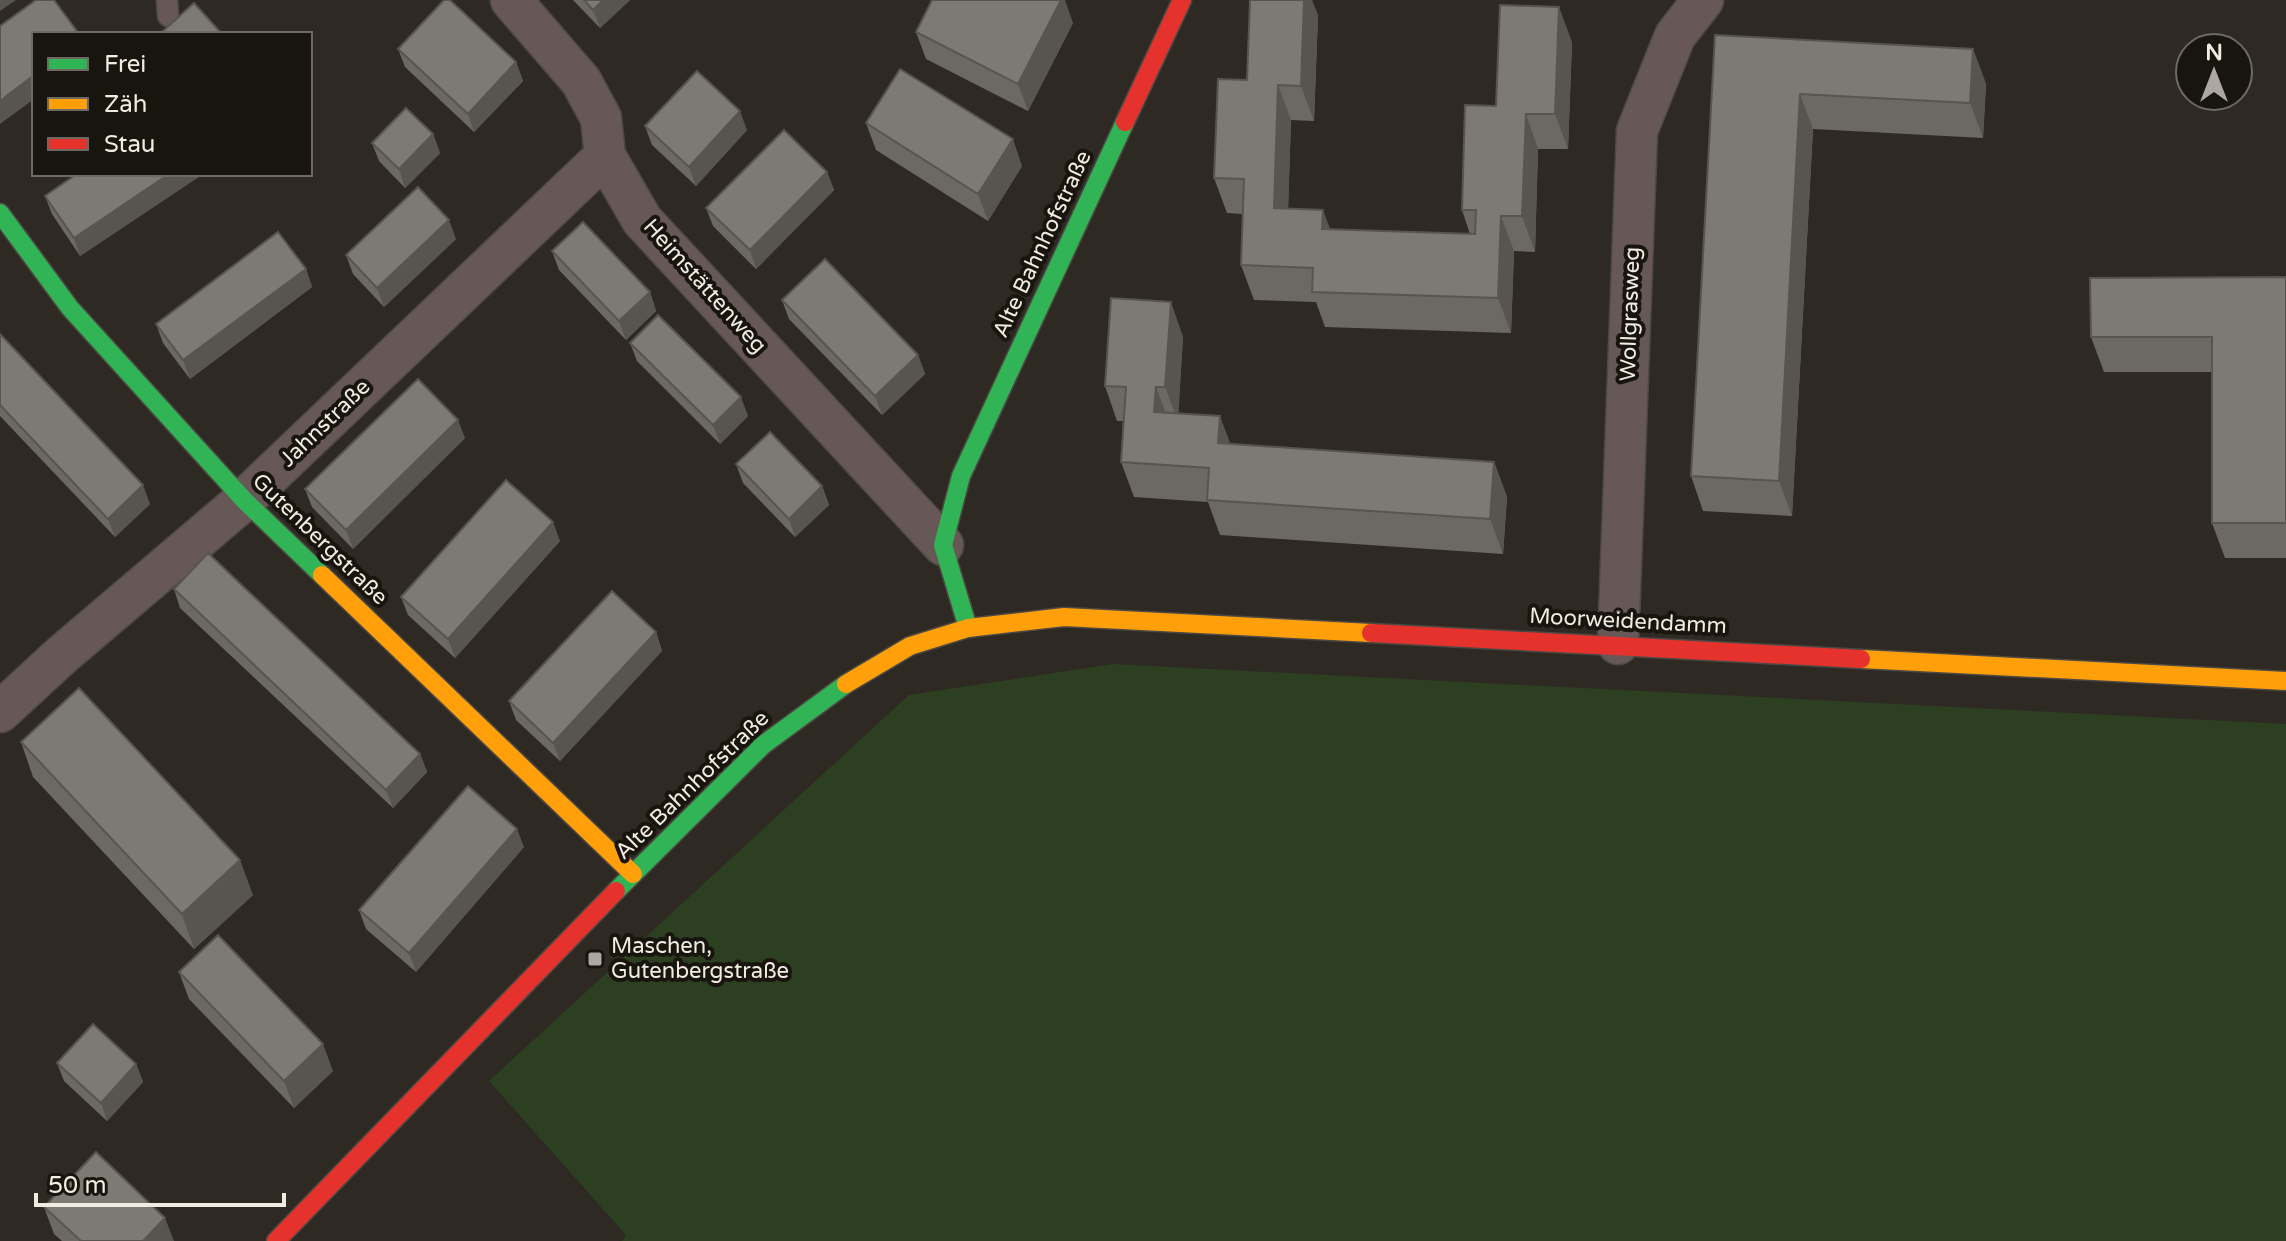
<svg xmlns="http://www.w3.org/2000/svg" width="2286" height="1241" font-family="'Varela Round',sans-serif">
<rect width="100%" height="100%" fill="#2e2a23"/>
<polygon fill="#2d3f21" points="1113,664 2286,724 2286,1241 622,1241 626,1235 489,1081 909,695"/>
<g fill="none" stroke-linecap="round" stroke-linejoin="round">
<defs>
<polyline id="lane" points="167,0 168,16"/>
<g id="street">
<polyline points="511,0 581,81 601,118 605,156 642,220 943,545"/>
<polyline points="1618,644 1637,131 1675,36 1703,0"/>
<polyline points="0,712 63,654 244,500 605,156"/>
</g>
<g id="fast">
<polyline points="0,213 70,308 244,500 322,575"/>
<polyline points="968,628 943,545 961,476 1125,122"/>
<polyline points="616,891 763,745 846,684"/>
</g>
<g id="slow">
<polyline points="322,575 633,874"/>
<polyline points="1861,659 2286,681"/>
<polyline points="846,684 910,646 968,628 1064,617 1371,633"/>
</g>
<g id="jam">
<polyline points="1125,122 1182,0"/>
<polyline points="1371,633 1861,659"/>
<polyline points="276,1241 616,891"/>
</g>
</defs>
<use href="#lane" stroke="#4c4843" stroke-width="23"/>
<use href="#street" stroke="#4c4843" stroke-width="43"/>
<use href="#fast" stroke="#4c4843" stroke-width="21"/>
<use href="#slow" stroke="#4c4843" stroke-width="21"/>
<use href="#jam" stroke="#4c4843" stroke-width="21"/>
<use href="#lane" stroke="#675857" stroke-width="20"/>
<use href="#street" stroke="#675857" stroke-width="40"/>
<use href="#fast" stroke="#30b455" stroke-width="18"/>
<use href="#slow" stroke="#ff9f0a" stroke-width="18"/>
<use href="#jam" stroke="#e5322d" stroke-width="18"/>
</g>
<g fill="#6c6863">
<polygon points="573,0 630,0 600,28"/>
<polygon points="1318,15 1314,121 1291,120 1288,209 1330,229 1470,234 1462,210 1496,106 1572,42 1568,149 1538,149 1535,252 1514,251 1511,333 1325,327 1316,302 1254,300 1241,265 1243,214 1227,213 1214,178 1247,80"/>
<polygon points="1073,23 1028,111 926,59 916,32"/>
<polygon points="1715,35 1973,49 1986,84 1983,138 1813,129 1792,516 1703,511 1691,476"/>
<polygon points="398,49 516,62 523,81 474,132 405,67"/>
<polygon points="866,123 1022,166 988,221 876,150"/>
<polygon points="645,126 747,130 696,186 652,145"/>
<polygon points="433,134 440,153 405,188 379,161 372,143"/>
<polygon points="827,172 834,190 756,269 713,226 706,208"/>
<polygon points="77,174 203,174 80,256 52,214 45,196"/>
<polygon points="456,239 384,307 353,274 346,255"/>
<polygon points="552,251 650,292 656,311 626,340 559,270"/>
<polygon points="306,269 312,287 190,379 163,343 156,324"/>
<polygon points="2286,277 2286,558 2225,558 2212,523 2212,372 2104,372 2091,337"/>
<polygon points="782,300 918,355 925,374 882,415 789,319"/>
<polygon points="0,334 150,504 115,537 0,416"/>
<polygon points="1183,337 1178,413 1230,444 1494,462 1507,497 1503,554 1220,535 1208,502 1134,497 1121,462 1123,421 1117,421 1105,386"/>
<polygon points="630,343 748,416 720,444 637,361"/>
<polygon points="465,438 353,549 312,507 305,489"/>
<polygon points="736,464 822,486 829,505 795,537 743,483"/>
<polygon points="560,541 455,658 408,615 401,597"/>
<polygon points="174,589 420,754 427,772 393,808 180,608"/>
<polygon points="656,632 662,651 560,761 516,720 509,701"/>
<polygon points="21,742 253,895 194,949 33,777"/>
<polygon points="524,847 416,972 366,929 359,910"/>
<polygon points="179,972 333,1071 294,1108 189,999"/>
<polygon points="57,1063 136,1064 143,1082 107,1121 64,1081"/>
<polygon points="44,1207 174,1241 62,1241 54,1234"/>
</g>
<g fill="#585550">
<polygon points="0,0 16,0 0,11"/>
<polygon points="603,0 630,0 600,28 593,10"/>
<polygon points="1061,0 1065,0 1073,23 1028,111 1018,84"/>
<polygon points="1304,0 1312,0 1318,15 1314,121 1301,86"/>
<polygon points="1559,7 1572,42 1568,149 1555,114"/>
<polygon points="1973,49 1986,84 1983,138 1970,103"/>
<polygon points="516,62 523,81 474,132 468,114"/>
<polygon points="34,75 34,99 0,124 0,101"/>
<polygon points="1278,85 1291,120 1287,243 1274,208"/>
<polygon points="1800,94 1813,129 1792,516 1779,481"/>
<polygon points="740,111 747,130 696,186 689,167"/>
<polygon points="1526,114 1538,149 1535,252 1522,216"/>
<polygon points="433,134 440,153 405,188 399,169"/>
<polygon points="1013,139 1022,166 988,221 978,194"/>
<polygon points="827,172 834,190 756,269 750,250"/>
<polygon points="169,174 203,174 80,256 74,238"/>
<polygon points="1323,210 1336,245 1322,229"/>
<polygon points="1501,216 1514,251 1511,333 1498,298"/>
<polygon points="449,220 456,239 384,307 377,288"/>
<polygon points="306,269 312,287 190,379 183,360"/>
<polygon points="650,292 656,311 626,340 619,321"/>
<polygon points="1171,302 1183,337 1178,422 1165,387"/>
<polygon points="918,355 925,374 882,415 875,396"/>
<polygon points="1156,387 1169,422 1154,412"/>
<polygon points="741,397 748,416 720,444 713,425"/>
<polygon points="1220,416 1233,451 1218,443"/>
<polygon points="458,420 465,438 353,549 346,530"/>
<polygon points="1494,462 1507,497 1503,554 1490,519"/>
<polygon points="143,485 150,504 115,537 108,519"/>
<polygon points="822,486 829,505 795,537 789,519"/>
<polygon points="553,522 560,541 455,658 448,639"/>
<polygon points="656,632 662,651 560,761 553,743"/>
<polygon points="420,754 427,772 393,808 386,790"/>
<polygon points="517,829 524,847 416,972 409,953"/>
<polygon points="240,860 253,895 194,949 182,914"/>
<polygon points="323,1044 333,1071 294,1108 284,1081"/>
<polygon points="136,1064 143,1082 107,1121 101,1103"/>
<polygon points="165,1218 174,1241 143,1241"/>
</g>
<g fill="#7d7973" stroke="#585550" stroke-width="2">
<polygon points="36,0 54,0 79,34 34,34 34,75 0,101 0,26"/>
<polygon points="444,0 450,0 516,62 468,114 398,49"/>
<polygon points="584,0 603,0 593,10"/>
<polygon points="932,0 1061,0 1018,84 916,32"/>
<polygon points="1250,0 1304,0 1301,86 1278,85 1274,208 1323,210 1322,229 1475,234 1476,210 1462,210 1465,105 1496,106 1500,5 1559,7 1555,114 1526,114 1522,216 1501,216 1498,298 1312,292 1313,268 1241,265 1244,179 1214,178 1218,79 1247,80"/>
<polygon points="194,3 222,34 164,34 162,32"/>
<polygon points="1715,35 1973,49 1970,103 1800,94 1779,481 1691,476"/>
<polygon points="900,69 1013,139 978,194 866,123"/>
<polygon points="697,71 740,111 689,167 645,126"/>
<polygon points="406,108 433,134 399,169 372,143"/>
<polygon points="784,130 827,172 750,250 706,208"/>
<polygon points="77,174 169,174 74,238 45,196"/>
<polygon points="418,187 449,220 377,288 346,255"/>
<polygon points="583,222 650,292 619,321 552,251"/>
<polygon points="278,232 306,269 183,360 156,324"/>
<polygon points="825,259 918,355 875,396 782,300"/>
<polygon points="2286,277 2286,523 2212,523 2212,337 2091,337 2090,278"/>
<polygon points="1111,298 1171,302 1165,387 1156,387 1154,412 1220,416 1218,443 1494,462 1490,519 1207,500 1209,468 1121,462 1126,387 1105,386"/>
<polygon points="658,315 741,397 713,425 630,343"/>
<polygon points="0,334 143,485 108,519 0,405"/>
<polygon points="418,379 458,420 346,530 305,489"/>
<polygon points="770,432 822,486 789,519 736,464"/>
<polygon points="506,480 553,522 448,639 401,597"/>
<polygon points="208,553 420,754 386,790 174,589"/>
<polygon points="612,591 656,632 553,743 509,701"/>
<polygon points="79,688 240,860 182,914 21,742"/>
<polygon points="468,786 517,829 409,953 359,910"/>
<polygon points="218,935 323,1044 284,1081 179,972"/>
<polygon points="93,1024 136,1064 101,1103 57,1063"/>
<polygon points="96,1152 165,1218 143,1241 81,1241 44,1207"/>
</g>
<rect fill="#aca7a0" stroke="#18140e" stroke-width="3" x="587" y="951" width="16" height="16" rx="4"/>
<g text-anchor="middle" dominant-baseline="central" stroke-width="8" stroke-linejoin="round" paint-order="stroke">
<g font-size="22" fill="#f0ebe3" stroke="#18140e">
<text transform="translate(1042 244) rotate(-65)">Alte Bahnhofstraße</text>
<text transform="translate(705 286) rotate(48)">Heimstättenweg</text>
<text transform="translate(1630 314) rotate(-88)">Wollgrasweg</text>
<text transform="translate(325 423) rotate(-44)">Jahnstraße</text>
<text transform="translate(320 539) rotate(44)">Gutenbergstraße</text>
<text transform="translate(1628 621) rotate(3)">Moorweidendamm</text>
<text transform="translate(692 785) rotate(-44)">Alte Bahnhofstraße</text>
</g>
<g font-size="22" fill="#f0ebe3" stroke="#18140e" text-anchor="start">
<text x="611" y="946">Maschen,<tspan x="611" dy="25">Gutenbergstraße</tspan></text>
</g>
</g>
<rect x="32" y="32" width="280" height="144" fill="#18140e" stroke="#6e6a63" stroke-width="2"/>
<rect x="48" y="58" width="40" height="12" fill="#30b455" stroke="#6e6a63" stroke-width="2"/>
<text x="104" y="72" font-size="24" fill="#f0ebe3">Frei</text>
<rect x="48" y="98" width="40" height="12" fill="#ff9f0a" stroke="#6e6a63" stroke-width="2"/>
<text x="104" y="112" font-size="24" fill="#f0ebe3">Zäh</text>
<rect x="48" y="138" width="40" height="12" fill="#e5322d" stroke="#6e6a63" stroke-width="2"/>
<text x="104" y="152" font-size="24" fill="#f0ebe3">Stau</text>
<g transform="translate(2214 72)"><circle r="38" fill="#18140e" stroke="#6e6a63" stroke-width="2"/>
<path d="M0-6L14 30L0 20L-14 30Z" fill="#aca7a0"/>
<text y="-12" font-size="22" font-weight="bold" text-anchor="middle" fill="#f0ebe3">N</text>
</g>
<path d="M36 1193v12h248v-12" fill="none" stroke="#f0ebe3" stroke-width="4"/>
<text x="48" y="1193" font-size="24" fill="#f0ebe3" stroke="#18140e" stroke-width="6" paint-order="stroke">50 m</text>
</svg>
